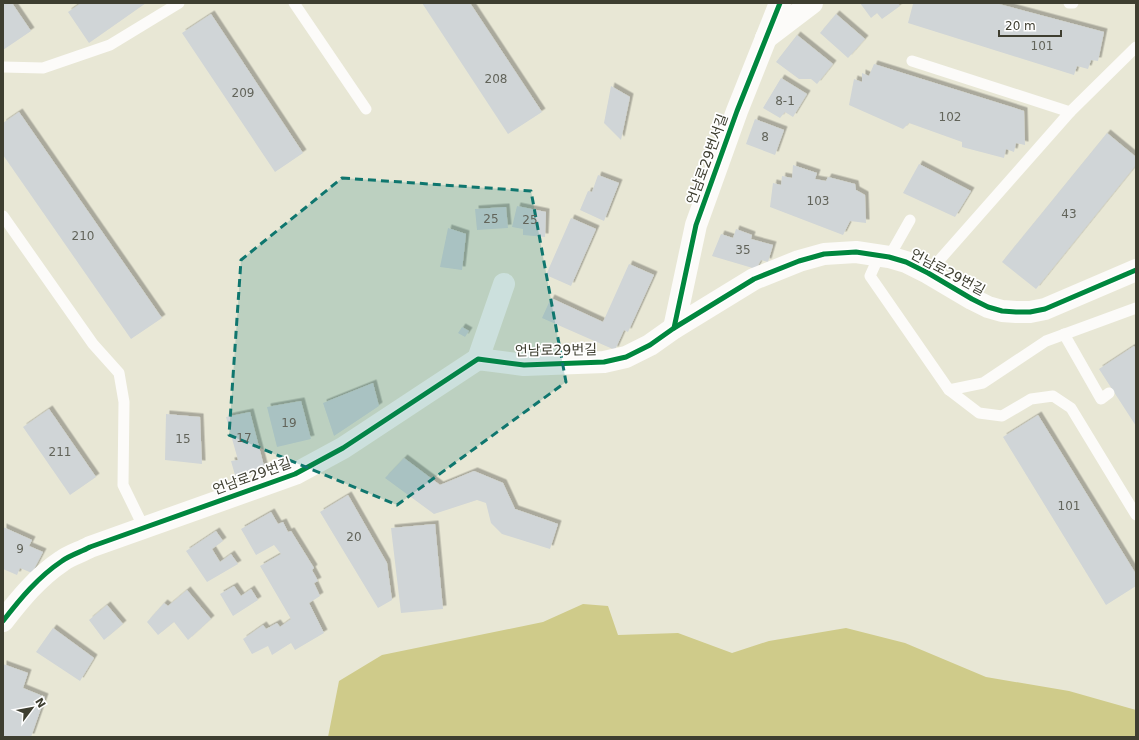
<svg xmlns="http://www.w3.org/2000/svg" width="1139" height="740" font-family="'DejaVu Sans','Noto Sans KR',sans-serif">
<defs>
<filter id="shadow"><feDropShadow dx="3.5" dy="-3.5" stdDeviation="0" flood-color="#0004"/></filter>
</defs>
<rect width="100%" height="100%" fill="#e8e7d5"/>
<polygon fill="#cfcb8a" points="583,604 608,606 618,635 678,633 732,653 769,641 846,628 905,643 986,677 1069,691 1136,710 1136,737 328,737 339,681 382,655 543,622"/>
<g fill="#d0d5d7" filter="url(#shadow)">
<polygon points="3,3 12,3 31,31 3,50"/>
<polygon points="81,3 146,3 89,43 68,12"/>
<polygon points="422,3 470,3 542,112 508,134"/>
<polygon points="860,3 898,3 900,6 882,19 877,13 871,18"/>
<polygon points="916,3 995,3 1104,32 1098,61 1091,60 1088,69 1077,66 1074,75 908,23 913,4"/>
<polygon points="211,14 303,153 275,172 182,33"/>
<polygon points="836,14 865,39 848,58 820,33"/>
<polygon points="797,35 833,64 817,84 811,79 799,79 776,62"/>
<polygon points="874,64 1024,111 1025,145 1016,143 1014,152 1006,149 1004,158 962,147 962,142 909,123 903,129 849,105 854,79 862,82 862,73 869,76"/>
<polygon points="781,78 807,94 793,117 785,112 780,118 763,108"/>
<polygon points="611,86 630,97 621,140 604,123"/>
<polygon points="19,112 162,318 131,339 3,155 3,123"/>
<polygon points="755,119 784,130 775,155 746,144"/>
<polygon points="1107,133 1136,157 1136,165 1036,289 1002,262"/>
<polygon points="919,164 971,191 955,217 903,193"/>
<polygon points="793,165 817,173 815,179 826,181 828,177 855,184 856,190 865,195 866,223 850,221 843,235 770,207 773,183 781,185 782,176 792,178"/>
<polygon points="598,175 619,183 604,221 580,210 588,191 592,192"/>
<polygon points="517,206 546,212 545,237 523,235 523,229 512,227"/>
<polygon points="506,207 508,228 477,230 475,209"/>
<polygon points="571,218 596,229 571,286 546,275"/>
<polygon points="448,228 466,234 462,270 440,267"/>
<polygon points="736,229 752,235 751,239 773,245 768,262 761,260 756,269 712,256 721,234 733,238"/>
<polygon points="629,264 654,275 628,332 624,330 615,350 542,318 551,298 603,322"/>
<polygon points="462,327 469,331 465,337 458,333"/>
<polygon points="1134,346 1136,349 1136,426 1099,369"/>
<polygon points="373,383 379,406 334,436 323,403"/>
<polygon points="301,401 311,439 277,447 267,407"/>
<polygon points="49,409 96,477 70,495 23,427"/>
<polygon points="250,412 265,470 235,475 231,461 238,460 226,417"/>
<polygon points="166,414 200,417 202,464 165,460"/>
<polygon points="1038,415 1136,574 1136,586 1106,605 1003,437"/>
<polygon points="404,458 440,485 474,471 503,483 515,509 558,524 550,549 502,534 491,523 486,503 477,500 434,514 385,478"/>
<polygon points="348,495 387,563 392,600 378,608 320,512"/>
<polygon points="271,512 278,524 283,522 288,532 291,531 314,568 312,570 318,581 314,583 320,596 309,603 324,633 295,650 291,643 272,655 268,646 252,654 243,639 263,625 266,629 277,623 280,627 291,619 260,566 281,554 274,545 256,555 241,529"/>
<polygon points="435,524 443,609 401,613 391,528"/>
<polygon points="3,527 32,540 29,546 43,552 32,573 20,568 17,575 3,569"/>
<polygon points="216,531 223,541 212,549 220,562 231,554 238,564 207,582 186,551"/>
<polygon points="234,586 241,596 251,589 258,600 233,616 220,594"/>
<polygon points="187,590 211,619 188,640 174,622 158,635 147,622 164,603 168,606"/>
<polygon points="107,605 123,624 104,640 89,620"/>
<polygon points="53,628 94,658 80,681 36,652"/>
<polygon points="3,664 28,673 23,688 45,697 31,737 3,737"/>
</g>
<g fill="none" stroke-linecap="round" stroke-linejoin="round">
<g stroke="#fcfbf9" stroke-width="11">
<polyline points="294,3 366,109"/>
<polyline points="1069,3 1073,3"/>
<polyline points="912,61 1070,112 928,273"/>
<polyline points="3,67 43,68 110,45 179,3"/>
<polyline points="1070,112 1136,47"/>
<polyline points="3,216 93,344 119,373 124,402 123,485 144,528"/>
<polyline points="879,256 870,276 949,390 983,383 1046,341 1136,308"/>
<polyline points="889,257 910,220"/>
<polyline points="1064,334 1101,399 1109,393"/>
<polyline points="949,390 979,413 1002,416 1031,399 1053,396 1071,408 1136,515"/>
</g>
<g stroke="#fcfbf9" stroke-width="22">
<polyline points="766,38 812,3"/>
<polyline points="674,328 696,225 737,111 780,3"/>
<polyline points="478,359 504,284"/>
<path d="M3 621C20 599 38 577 62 561 70 555 81 552 90 547L295 474 343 448 478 359 524 365 604 362 626 357 650 345 674 328 754 279 799 261 824 254 856 252 889 257 906 262 928 273 972 299 988 307 1002 311 1016 312H1030L1045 309 1136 270"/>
</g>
<defs>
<g id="cycleway">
<polyline points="674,328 696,225 737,111 780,3"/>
<path d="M3 621C20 599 38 577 62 561 70 555 81 552 90 547L295 474 343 448 478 359 524 365 604 362 626 357 650 345 674 328 754 279 799 261 824 254 856 252 889 257 906 262 928 273 972 299 988 307 1002 311 1016 312H1030L1045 309 1136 270"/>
</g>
</defs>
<use href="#cycleway" stroke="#fff" stroke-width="8"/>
<use href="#cycleway" stroke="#00873e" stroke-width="5"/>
</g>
<path fill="#0f766e" fill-opacity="0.2" stroke="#0f766e" stroke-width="3" stroke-dasharray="8 5" stroke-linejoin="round" d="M342 178 531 191 566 382 397 505 229 435 241 260Z"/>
<g text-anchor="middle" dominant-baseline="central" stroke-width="3.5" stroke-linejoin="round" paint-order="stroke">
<g font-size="12" fill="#62645a">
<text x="1042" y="46">101</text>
<text x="496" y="79">208</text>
<text x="243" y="93">209</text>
<text x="785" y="101">8-1</text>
<text x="950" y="117">102</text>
<text x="765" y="137">8</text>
<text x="818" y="201">103</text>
<text x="1069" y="214">43</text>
<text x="491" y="219">25</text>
<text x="530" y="220">25</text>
<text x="83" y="236">210</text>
<text x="743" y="250">35</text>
<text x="289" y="423">19</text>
<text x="244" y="438">17</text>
<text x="183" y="439">15</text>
<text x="60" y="452">211</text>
<text x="1069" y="506">101</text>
<text x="354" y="537">20</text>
<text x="20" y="549">9</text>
</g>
<g font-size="14" fill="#3e3e30" stroke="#fff">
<text transform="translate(707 159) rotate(-70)">언남로29번서길</text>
<text transform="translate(948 272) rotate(28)">언남로29번길</text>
<text transform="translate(556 350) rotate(-1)">언남로29번길</text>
<text transform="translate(252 476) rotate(-20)">언남로29번길</text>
</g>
</g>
<rect width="1139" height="740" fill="none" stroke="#3e3e30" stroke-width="8"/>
<g transform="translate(32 708) rotate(58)" stroke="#ffffff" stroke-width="3" paint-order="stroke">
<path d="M0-3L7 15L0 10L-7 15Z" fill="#3e3e30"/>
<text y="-6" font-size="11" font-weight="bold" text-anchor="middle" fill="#3e3e30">N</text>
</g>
<path d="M999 30v6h62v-6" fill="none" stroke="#3e3e30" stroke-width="2"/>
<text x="1005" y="30" font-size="12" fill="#3e3e30" stroke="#ffffff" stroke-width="3" paint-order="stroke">20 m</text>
</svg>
